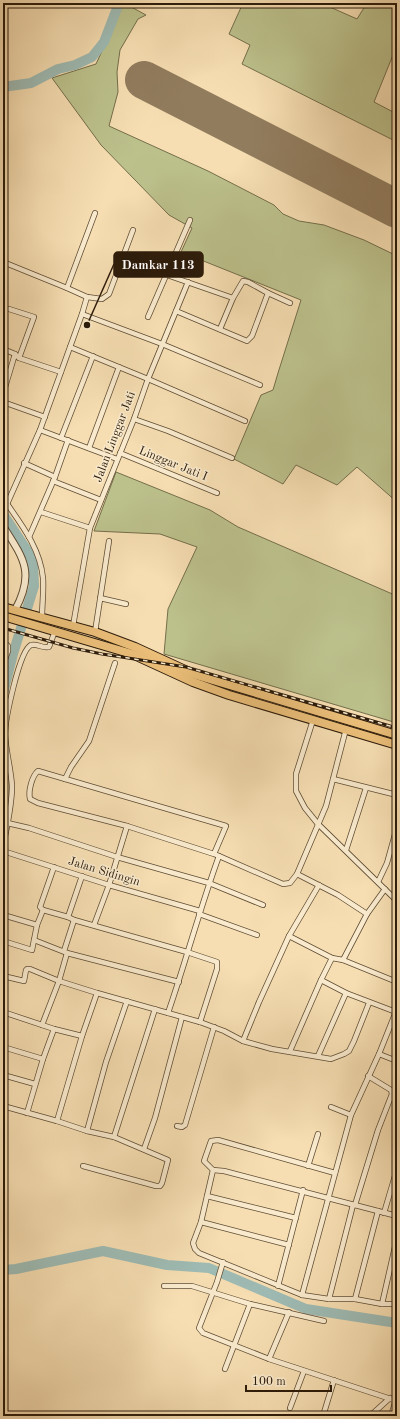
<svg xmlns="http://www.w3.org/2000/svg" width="400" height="1419" font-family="'Old Standard TT',serif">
<rect width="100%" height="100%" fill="#f6deb2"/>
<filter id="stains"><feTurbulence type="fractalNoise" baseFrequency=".005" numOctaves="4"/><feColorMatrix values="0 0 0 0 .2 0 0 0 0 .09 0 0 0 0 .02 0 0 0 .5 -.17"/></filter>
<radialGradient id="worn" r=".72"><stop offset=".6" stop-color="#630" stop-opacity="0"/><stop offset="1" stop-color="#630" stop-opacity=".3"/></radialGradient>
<g fill="#bcc18c" stroke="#746e4b">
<polygon points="124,3 146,15 138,19 120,50 117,72 118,92 109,126 208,171 274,205 283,214 299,221 324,225 364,240 393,254 397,258 397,502 357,467 337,485 296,465 283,484 234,459 261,395 273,390 278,373 301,300 181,252 192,228 169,215 101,145 52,78 96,64"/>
<polygon points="243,3 321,3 357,19 367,3 397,3 397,45 374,102 397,114 397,142 242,64 250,45 229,34"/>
<polygon points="116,472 210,510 238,527 397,596 397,723 164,654 168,609 197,547 160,534 94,531"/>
</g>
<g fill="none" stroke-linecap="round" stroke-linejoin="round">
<g stroke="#9ebbb4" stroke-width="10">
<polyline points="3,87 31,83 58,69 75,65 92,57 104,42 119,3"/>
<polyline points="3,514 28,552 33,563 34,586 13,654 3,693"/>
<polyline points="3,1270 16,1269 103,1251 167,1265 209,1268 306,1309 397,1323"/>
</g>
<polyline stroke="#917c5e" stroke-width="38" points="144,80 397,209"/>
<defs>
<g id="minor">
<polyline points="95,213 67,288 87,297 102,299 109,294 133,230"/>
<polyline points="3,262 67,288"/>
<polyline points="167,275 233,298"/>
<polyline points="9,309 34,317 19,358"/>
<polyline points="176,311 247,341 252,336 268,293 290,303"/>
<polyline points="82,314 162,344 260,385"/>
<polyline points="148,317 190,220"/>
<polyline points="220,329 233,298 243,281 248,282 268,293"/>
<polyline points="70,347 148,379 245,421"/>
<polyline points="3,349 15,354 19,358 61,372"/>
<polyline points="3,394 15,354"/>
<polyline points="3,402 45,417"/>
<polyline points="134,419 168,431 232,458"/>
<polyline points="40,430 117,459"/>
<polyline points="61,438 93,356"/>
<polyline points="89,448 119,367"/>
<polyline points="120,453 217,493"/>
<polyline points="24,463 55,477"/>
<polyline points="53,481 101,500"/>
<path d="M3 498C20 523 40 547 43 578 44 591 42 605 42 618"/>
<polyline points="7,504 40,430 82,314 87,297"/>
<polyline points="41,512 90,528"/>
<polyline points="29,537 55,477 68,440"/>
<polyline points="100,598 126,604"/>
<polyline points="73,626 90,528 134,419 148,379 188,282"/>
<polyline points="95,632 109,541"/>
<polyline points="3,641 8,646 8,651 3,665"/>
<polyline points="313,720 296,774 296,791 305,808 318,824 397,901"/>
<polyline points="65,779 71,767 89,741 115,663"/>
<polyline points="333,779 397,795"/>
<polyline points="3,822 29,828 117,857 209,883 263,905"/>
<path d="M3 846C7 827 12 806 12 786 11 769 6 752 5 735 5 720 19 651 31 645 37 643 43 649 49 647L55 631"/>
<polyline points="346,850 366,788"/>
<polyline points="3,851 109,885 200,911"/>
<polyline points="219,856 283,884 290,883 297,874 326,806 346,729"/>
<polyline points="54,867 40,907 43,910 68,917"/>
<polyline points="297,874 338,895 367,914"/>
<polyline points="378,882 387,863 397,827"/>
<polyline points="199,914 257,935"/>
<polyline points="3,915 37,925"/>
<polyline points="74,920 187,952 217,962 217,969 200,1022"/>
<polyline points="94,925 109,885 127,826"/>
<polyline points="289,936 332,958 343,960 397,982"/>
<polyline points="34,940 67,953 179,982"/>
<polyline points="3,941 32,950 37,925 43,910"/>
<polyline points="64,951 74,920 68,917 82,876"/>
<polyline points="343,960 367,914 385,889"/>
<polyline points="3,976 24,981 26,970 27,969 30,969 59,981 97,993 200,1022 224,1031 243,1041 272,1049 331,1059 344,1054 349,1051 354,1041 369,1003"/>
<polyline points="321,980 346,993 396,1012"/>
<polyline points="3,1012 54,1029 82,1036"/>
<path d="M168 1013C186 961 200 908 219 856L214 854 226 826 38 771C32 776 28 791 30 799L38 803 127 826 214 854"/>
<polyline points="42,1025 59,981 67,953"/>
<polyline points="243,1041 259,1002 289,936 319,885"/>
<polyline points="3,1047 43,1059"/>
<polyline points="290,1051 321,980 332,958"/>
<polyline points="379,1054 397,1061"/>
<polyline points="318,1056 346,993"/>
<polyline points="3,1075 35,1084"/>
<polyline points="3,1106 57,1121 87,1131 114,1137 168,1160 162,1183 160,1186 156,1186 83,1166"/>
<polyline points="331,1107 351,1115"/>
<polyline points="27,1113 43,1059 54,1029"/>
<polyline points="57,1121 82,1036 97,993"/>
<polyline points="177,1126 182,1127 185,1125 214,1027"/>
<polyline points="87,1131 106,1062 127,1001"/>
<polyline points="114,1137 155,1009"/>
<polyline points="144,1149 155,1118 182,1017"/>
<polyline points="308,1166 318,1134"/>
<polyline points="213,1170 224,1171 397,1216"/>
<polyline points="335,1173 218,1140 211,1141 204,1161 213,1170 201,1222 193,1243 195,1249 199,1253 302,1295 329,1299 355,1299 382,1304 397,1304"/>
<polyline points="207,1196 296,1218"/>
<polyline points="355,1205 378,1130 392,1094 391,1090 368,1076"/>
<polyline points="384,1213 397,1169"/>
<polyline points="201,1222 289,1245"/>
<polyline points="223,1262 217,1282 199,1328 203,1333 269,1359 397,1401"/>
<polyline points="164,1286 192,1286 250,1304 324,1321"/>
<polyline points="278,1286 303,1190"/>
<polyline points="302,1295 351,1115 379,1054 397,1009"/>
<polyline points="329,1299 353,1205"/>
<polyline points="355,1299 378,1211"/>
<polyline points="382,1304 397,1238"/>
<polyline points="269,1359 289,1312"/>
<polyline points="225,1369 250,1304"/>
<polyline points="290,1408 304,1371"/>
<polyline points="323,1416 334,1380"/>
<polyline points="370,1416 390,1398"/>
<polyline points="391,1416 396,1400"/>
</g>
<path id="tertiary" d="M3 526C24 559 35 573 15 610"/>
<g id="trunk">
<polyline points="3,607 95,632 135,647 196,675 397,735"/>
<polyline points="3,616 132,654 193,682 229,695 397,745"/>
</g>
</defs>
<use href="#minor" stroke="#5e4c34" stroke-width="6"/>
<use href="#tertiary" stroke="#5e4c34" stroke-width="8"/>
<use href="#trunk" stroke="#2c1b0a" stroke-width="10"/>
<use href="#minor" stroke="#f9eacd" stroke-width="4.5"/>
<use href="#tertiary" stroke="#f9eacd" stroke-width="6"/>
<use href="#trunk" stroke="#ebbf79" stroke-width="8"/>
<defs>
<polyline id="rail" points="3,628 73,648 102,654 186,667 397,728"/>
</defs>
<use href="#rail" stroke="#2c1b0a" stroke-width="3"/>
<use href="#rail" stroke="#f9eacd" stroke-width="1.5" stroke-dasharray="4.5" stroke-linecap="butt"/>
</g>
<g text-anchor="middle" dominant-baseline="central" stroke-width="3" stroke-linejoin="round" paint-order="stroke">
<g font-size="12" fill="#2c1b0a" stroke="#f9eacd">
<text transform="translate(115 437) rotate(-69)">Jalan Linggar Jati</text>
<text transform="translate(173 464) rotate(22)">Linggar Jati I</text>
<text transform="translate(104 872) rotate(17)">Jalan Sidingin</text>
</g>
</g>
<path fill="none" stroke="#2c1b0a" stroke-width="1.5" d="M87 325L114 264"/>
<circle fill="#2c1b0a" stroke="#f9eacd" stroke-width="1.5" cx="87" cy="325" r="4"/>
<rect fill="#2c1b0a" stroke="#2c1b0a" stroke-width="1.5" x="114" y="252" width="89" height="25" rx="4"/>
<g font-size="13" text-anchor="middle" font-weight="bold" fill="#fff">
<text x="158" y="269">Damkar 113</text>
</g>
<rect width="400" height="1419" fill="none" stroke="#f6deb2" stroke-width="16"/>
<rect x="4" y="4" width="392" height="1411" fill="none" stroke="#2c1b0a" stroke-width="2"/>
<rect x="8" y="8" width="384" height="1403" fill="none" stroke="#2c1b0a"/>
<path d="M246 1385v6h85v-6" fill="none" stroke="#2c1b0a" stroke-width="2"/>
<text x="252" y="1385" font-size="12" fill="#2c1b0a" stroke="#f9eacd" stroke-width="3" paint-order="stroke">100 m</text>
<rect width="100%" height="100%" filter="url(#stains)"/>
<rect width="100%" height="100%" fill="url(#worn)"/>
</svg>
